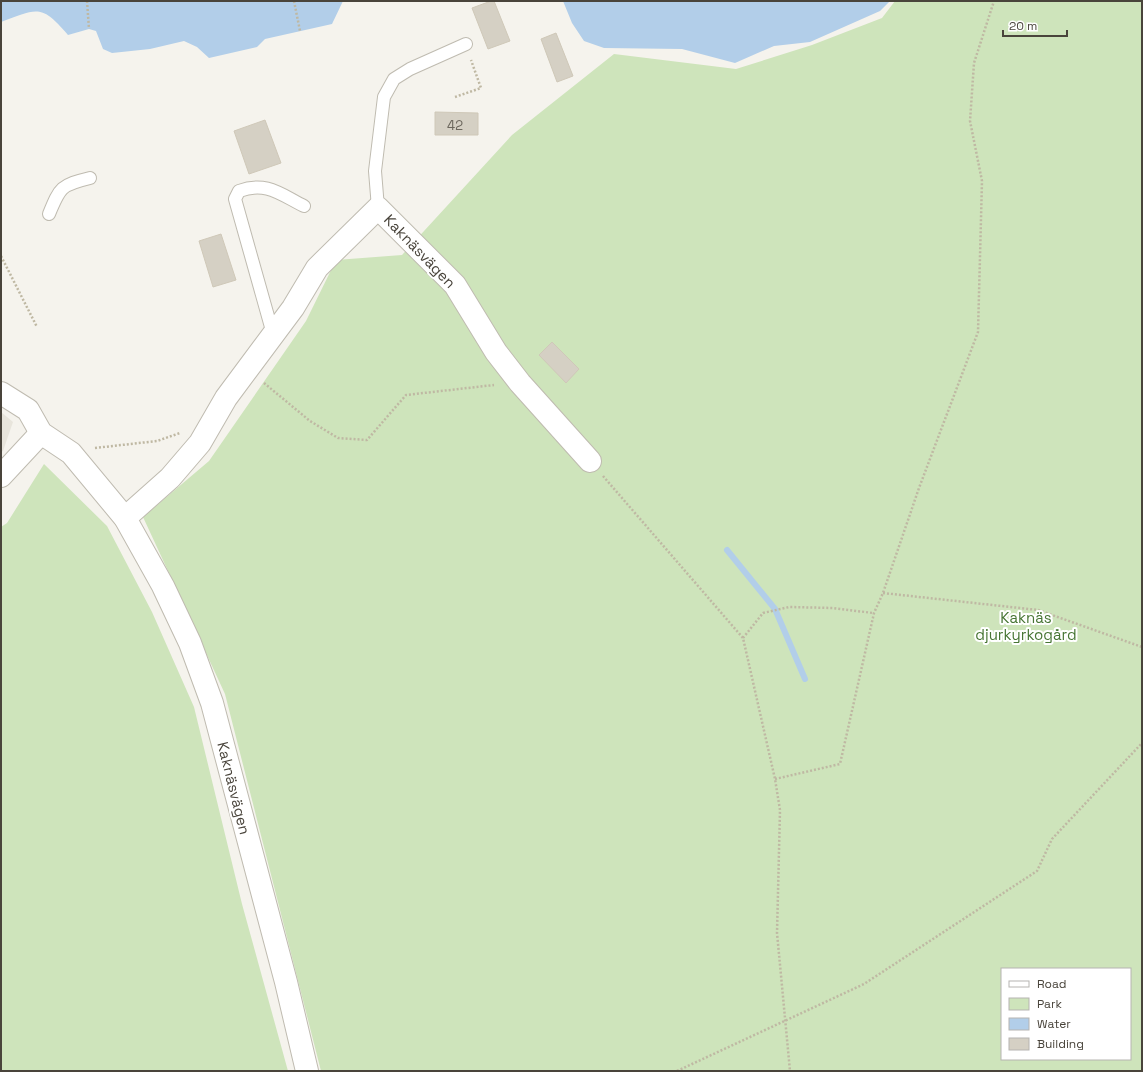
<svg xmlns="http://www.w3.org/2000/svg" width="1143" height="1072" font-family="'Space Grotesk',sans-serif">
<rect width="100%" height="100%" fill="#f5f3ed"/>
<polygon fill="#e8e5dc" points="1,412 13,422 3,451 1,452"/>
<g fill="#cee4bb" fill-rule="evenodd">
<path d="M895 1H1142V1071H321L225 694 143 517 209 461 306 321 336 260 402 255 512 135 614 54 736 69 812 45 882 18ZM1002 969H1130V1059H1002Z"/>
<polygon points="44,464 107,526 152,612 194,707 242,904 288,1071 1,1071 1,527 7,523"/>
</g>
<g fill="#b2cee9">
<path d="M1 1H343L332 24 265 39 257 47 209 58 197 47 184 41 150 49 112 53 103 49 96 31 89 29 68 35C41 3 37 9 1 22Z"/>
<polygon points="563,1 890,1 880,11 810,42 774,46 735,63 682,49 604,48 584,41 572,23"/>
</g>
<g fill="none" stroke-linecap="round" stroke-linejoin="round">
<polyline stroke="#b2cee9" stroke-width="6" points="727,550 775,609 805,679"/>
</g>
<g fill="#d5d0c4" stroke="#cfc8b8">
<polygon points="491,1 494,1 510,41 488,49 472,8"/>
<polygon points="556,33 573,76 557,82 541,39"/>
<polygon points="435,112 478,113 478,135 435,135"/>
<polygon points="265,120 281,163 249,174 234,131"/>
<polygon points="221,234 236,280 213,287 199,241"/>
<polygon points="552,342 579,369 566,383 539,355"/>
</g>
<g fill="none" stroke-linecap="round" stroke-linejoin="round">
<defs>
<g id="service">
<polyline points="378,208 375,171 384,97 394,79 410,69 466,44"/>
<path d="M49 214C60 187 61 185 90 178"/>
<path d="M273 334 235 199 239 191C266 181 280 194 304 206"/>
</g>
<g id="minor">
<polyline points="1,393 28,410 41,433 71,453 125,518 163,586 190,643 212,703 286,982 307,1071"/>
<polyline points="1,476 41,433"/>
<polyline points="125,518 170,478 200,443 226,398 293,308 317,268 378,208 455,285 496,352 520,383 590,461"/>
</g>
</defs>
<use href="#service" stroke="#bfbbb0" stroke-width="14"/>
<use href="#minor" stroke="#bfbbb0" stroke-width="24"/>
<g stroke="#bfb8a3" stroke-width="2.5" stroke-dasharray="2 2" stroke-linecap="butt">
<polyline points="87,1 89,29"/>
<polyline points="294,1 300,31"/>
<polyline points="455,97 481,88 471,60"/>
<polyline points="1,256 37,327"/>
<polyline points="264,383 310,421 338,438 367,440 406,395 494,385"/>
<polyline points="95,448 157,441 180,433"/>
<polyline points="603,476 743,638 775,779 780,810 777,933 790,1071"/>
<polyline points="883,593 1038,610 1142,647"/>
<polyline points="743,638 763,613 789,607 833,608 873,613"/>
<polyline points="775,779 840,764 874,613 883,593 919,488 978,332 982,181 970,121 974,63 994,1"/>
<polyline points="677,1071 864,984 1037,871 1052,839 1142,743"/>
</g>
<use href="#service" stroke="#fff" stroke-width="12"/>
<use href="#minor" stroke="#fff" stroke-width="22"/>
</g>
<g text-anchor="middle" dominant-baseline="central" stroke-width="4" stroke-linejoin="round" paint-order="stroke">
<g font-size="13" fill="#6c675d">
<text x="455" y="125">42</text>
</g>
<g font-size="15" fill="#49443b" stroke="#fff">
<text transform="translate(420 251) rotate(46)">Kaknäsvägen</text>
<text transform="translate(234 788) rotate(76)">Kaknäsvägen</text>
</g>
<g font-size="15" fill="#477534" stroke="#fff">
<text x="1026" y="617">Kaknäs<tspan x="1026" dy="17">djurkyrkogård</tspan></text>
</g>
</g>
<rect width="1143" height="1072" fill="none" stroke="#49443b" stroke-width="4"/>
<rect x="1001" y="968" width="130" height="92" fill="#ffffff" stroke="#b6b4b1"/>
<rect x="1009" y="981" width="20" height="6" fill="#ffffff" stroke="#b6b4b1"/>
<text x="1037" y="988" font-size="12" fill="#49443b">Road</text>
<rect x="1009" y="998" width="20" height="12" fill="#cee4bb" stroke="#b6b4b1"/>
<text x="1037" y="1008" font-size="12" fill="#49443b">Park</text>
<rect x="1009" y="1018" width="20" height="12" fill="#b2cee9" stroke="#b6b4b1"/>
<text x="1037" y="1028" font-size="12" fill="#49443b">Water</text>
<rect x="1009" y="1038" width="20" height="12" fill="#d5d0c4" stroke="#b6b4b1"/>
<text x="1037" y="1048" font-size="12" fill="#49443b">Building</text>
<path d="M1003 30v6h64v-6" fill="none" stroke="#49443b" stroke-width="2"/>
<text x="1009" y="30" font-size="12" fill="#49443b" stroke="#ffffff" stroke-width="3" paint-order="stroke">20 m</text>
</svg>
